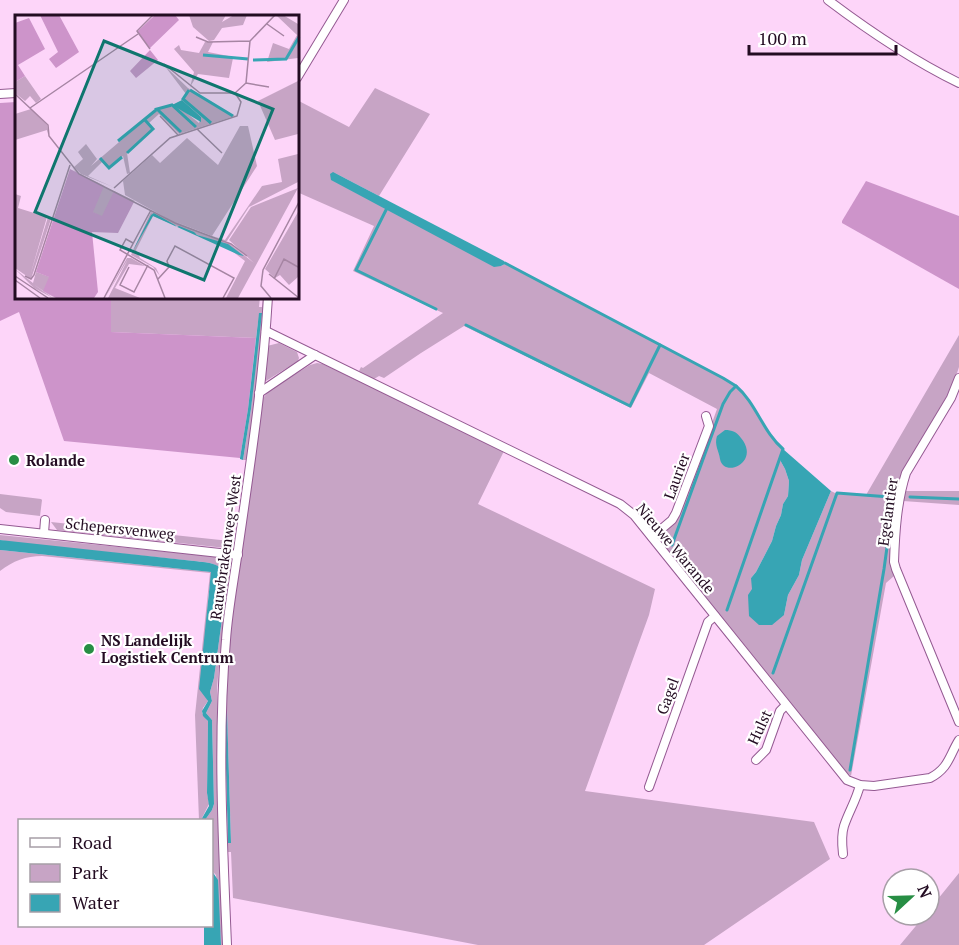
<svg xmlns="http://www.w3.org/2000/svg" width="959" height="945" font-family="'PT Serif',serif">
<rect width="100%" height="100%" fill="#fdd5f9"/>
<g fill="#c7a4c5" fill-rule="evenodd">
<polygon points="375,88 430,114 379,196 333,172 501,266 505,264 728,380 743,392 777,444 783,449 780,460 785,469 789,481 788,496 783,504 781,515 776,526 772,541 756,572 751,578 784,615 788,595 799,575 802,560 831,491 837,494 866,495 959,335 959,367 955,379 948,394 904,469 896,495 890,555 890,563 894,576 886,583 851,776 844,770 659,539 661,534 678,517 717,409 649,373 631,408 464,326 421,353 384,378 379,376 374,379 359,371 361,367 363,368 443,313 353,271 374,226 297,192 297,100 349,127"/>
<polygon points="111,297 260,297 259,307 262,307 263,297 266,297 263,339 248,460 243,460 251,409 259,314 256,338 110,332"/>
<polygon points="279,343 297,352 299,358 298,361 266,381 263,381 267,346"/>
<path d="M317 363 323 364 504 451 478 504 655 589 649 615 585 791 814 822 830 859 704 945H478L233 898 231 852H228L231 945H230L225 805 224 680 261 400 271 389 310 365ZM227 710 231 842 230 843H228C226 799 223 754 227 710Z"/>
<polygon points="905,491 959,491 959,505 903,501"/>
<polygon points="0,494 41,499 42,500 40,516 6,512 0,508"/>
<polygon points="51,522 230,541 233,542 231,545 226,548 57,530"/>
<path d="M0 535 218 557C227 559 231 563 232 572L220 654 217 688 224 945H221L216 875 212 871V820H205L212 810 214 804 212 720 206 713 212 701 210 692 214 678 227 582C222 562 211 563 194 561L15 543 0 540Z"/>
<path d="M0 550 212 572 208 598 204 694 208 701 203 708 202 713 208 721 207 793 209 804 201 820H199L195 715 210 573 42 556C26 556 13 561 0 571Z"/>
<polygon points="959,873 959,945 900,945 925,915 929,915 929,910"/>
</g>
<g fill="#cd94ca">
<polygon points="16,102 16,297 111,297 111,332 256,338 248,409 240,458 64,441 19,312 0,321 0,103"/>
<polygon points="866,181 959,216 959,289 842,223 842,221"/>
</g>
<g fill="#37a5b4">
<polygon points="333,172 504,261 505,264 501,266 494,267 331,180 330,174"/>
<polygon points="259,313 262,313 251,409 243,460 240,459 240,458 248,409"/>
<path d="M725 430C732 430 737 432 741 438 761 462 724 479 720 459 719 451 714 445 717 436Z"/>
<polygon points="783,449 831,491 802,560 799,575 788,595 784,615 772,625 759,625 749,616 748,595 752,589 751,578 756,572 772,541 776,526 781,515 783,504 788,496 789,481 785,469 780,460"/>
<path d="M0 540 194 561C210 563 224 562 227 582L214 678 210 692 212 701 206 713 212 720 214 804 212 810 205 820H201L209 806 207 793 208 721 203 716 202 711 208 701 199 689 211 572 0 550Z"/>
<polygon points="226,710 227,710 231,843 228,843 225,731"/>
<polygon points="212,871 218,880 221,945 204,945 204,926 212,926"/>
</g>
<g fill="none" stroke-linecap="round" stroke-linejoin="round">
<g stroke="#37a5b4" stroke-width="3">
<polyline points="388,206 356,270 436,309"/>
<polyline points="505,263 723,378 736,386"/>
<polyline points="466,325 630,406 660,345"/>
<polyline points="910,497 959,499"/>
<path d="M672 545 723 404 730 392 736 386C756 403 763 432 783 449L727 610"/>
<polyline points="773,673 837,493 890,497 889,501"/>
<polyline points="850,770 884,569 892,511"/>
</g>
<defs>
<g id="street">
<path d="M828 0C869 31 912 60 959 83"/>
<polyline points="297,78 344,0"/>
<polyline points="0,94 16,93"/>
<path d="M266 331 620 504 634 515 847 780 860 785 874 786 930 778C949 768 949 756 959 740"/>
<path d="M959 378 951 398 906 473C897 501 895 532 894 562L896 569 959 722"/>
<polyline points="259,393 315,355"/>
<polyline points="0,529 238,555"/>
<polyline points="44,533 45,520"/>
<polyline points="652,537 672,520 676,513 709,426 706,416"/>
<polyline points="756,760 766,750 780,711 786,705"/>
<polyline points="649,787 708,622 715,616"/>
<path d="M843 854C842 845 841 835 844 826 849 811 856 801 860 785"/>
<path d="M227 945C223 844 217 741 226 640 228 610 234 580 238 550 250 466 263 382 268 297"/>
</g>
</defs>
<use href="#street" stroke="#945a92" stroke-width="10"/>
<use href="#street" stroke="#fff" stroke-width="8"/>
</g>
<g fill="#278e44" stroke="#fff" stroke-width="2">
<circle cx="14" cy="460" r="6"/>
<circle cx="89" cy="649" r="6"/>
</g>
<g text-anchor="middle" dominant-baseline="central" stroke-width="4.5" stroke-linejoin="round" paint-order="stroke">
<g font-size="15" font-weight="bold" fill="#230c22" stroke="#fff" text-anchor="start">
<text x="26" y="460">Rolande</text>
<text x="101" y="640">NS Landelijk<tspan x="101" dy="17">Logistiek Centrum</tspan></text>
</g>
<g font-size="15" fill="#230c22" stroke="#fff">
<text transform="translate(676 476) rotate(-70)">Laurier</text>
<text transform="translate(887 512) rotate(-82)">Egelantier</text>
<text transform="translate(120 528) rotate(6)">Schepersvenweg</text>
<text transform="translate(225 547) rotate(-82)">Rauwbrakenweg-West</text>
<text transform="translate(676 548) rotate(50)">Nieuwe Warande</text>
<text transform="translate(667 696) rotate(-70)">Gagel</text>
<text transform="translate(759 727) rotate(-65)">Hulst</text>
</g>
</g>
<g transform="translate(15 15)">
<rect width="284" height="284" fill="#fdd5f9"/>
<path d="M174 0H211L207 7 219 0H232L228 10 207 13 199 25 194 26 178 12ZM268 0 283 9V43L252 47 258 28 274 34 282 20 262 1ZM190 27H198L193 37 234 45 218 43 214 63 183 59 175 72 179 57 159 34 164 30 166 35 184 38ZM149 50 173 73 220 101 164 119 144 99 134 108 138 114 112 138 115 158 112 159 108 141 94 154 87 147 73 161 98 172 66 159 59 152 68 144 63 137 71 129 82 144 76 151 144 93 163 91 184 108 186 102 167 85 171 79ZM10 61 26 84 21 88 15 81 10 86 0 78V67ZM283 66V119L260 125 243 86ZM16 94 32 110 33 115 32 119V115L0 125V99ZM225 111H233L242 151 197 221 210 225 247 171 267 167 263 144 283 139V167L234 192 212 226H210L153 204 110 180 108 166 137 140 145 148 172 123 203 150ZM57 152 65 160 120 186 87 202 77 197 83 168 63 160ZM283 173 223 283H211L230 246 213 233 138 201 121 235 125 243 141 253 145 261 138 252 116 240 136 197 215 229 239 248 214 225 236 192ZM0 179 6 181 3 193 32 202 15 261 33 202 36 204 16 264 0 253ZM283 197V262L274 270 265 260 260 263 250 254ZM112 243H116L130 251 114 249 100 273 125 283H93L113 244 90 283ZM0 254 18 268 21 257 35 262 29 276 41 283 33 279 18 269 38 283 19 273Z" fill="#c7a4c5"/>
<path d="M25 0H44L64 37 41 53 34 44 43 37ZM140 0H160L164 5 135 33 122 17ZM14 3 30 34 3 50 10 61 0 67V8ZM135 35 143 45 121 63 115 56ZM55 154 89 171 78 197 87 201 99 176 119 187 103 218 77 217 83 277 79 283H41L28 276 34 262 21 257Z" fill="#cd94ca"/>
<path d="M167 85 186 102V107L157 90ZM139 198 160 210 162 212 164 211 179 217 182 220 213 229 229 241 224 240 138 201 117 237 136 200Z" fill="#37a5b4"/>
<path fill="none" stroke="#37a5b4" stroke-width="3" d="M188 40 233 44M238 45 271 44 284 22M174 75 168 84 196 108M175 75 218 101M166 117 142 94 157 90 181 112M103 126 141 95M112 138 138 114 130 105M85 143 94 153 107 142"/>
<path fill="none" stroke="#a685a3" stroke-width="1.5" d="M252 9 269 21M181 22 193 27 235 26M135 34 122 16 138 0M149 49 185 78H220M231 68 254 72M0 79 33 110 34 121 64 159 160 208 216 229 232 241M15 93 123 19M145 101 163 120M182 114 207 138M99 173 155 123 222 101 226 87 220 78 231 68 235 26 260 0M118 228 111 224 105 235 139 255 150 283M114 252 105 270 119 277 133 250M254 259 284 283M0 261 33 283M10 261 16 264 19 260 55 150M143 264 154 252 152 246 160 231 219 263 208 283M259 264 269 244 283 252M0 265 25 283M89 283 136 195M256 283 246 271 248 255 284 187"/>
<path fill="#0f766e" fill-opacity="0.15" stroke="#0f766e" stroke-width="3" d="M89 26 258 94 189 265 20 197Z"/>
<rect width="284" height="284" fill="none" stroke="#230c22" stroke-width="3"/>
</g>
<rect x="18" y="819" width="195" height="108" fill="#ffffff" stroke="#a79ea7" stroke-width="1.5"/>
<rect x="30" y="838" width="30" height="9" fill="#ffffff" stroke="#a79ea7" stroke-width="1.5"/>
<text x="72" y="849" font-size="18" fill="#230c22">Road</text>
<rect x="30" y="864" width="30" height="18" fill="#c7a4c5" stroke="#a79ea7" stroke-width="1.5"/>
<text x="72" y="879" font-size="18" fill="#230c22">Park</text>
<rect x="30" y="894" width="30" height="18" fill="#37a5b4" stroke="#a79ea7" stroke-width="1.5"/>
<text x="72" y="909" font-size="18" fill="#230c22">Water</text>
<g transform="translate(911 897) rotate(68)"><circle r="28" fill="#ffffff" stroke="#a79ea7" stroke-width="1.5"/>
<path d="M0-4.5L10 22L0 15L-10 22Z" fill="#278e44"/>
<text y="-9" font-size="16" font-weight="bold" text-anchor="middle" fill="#230c22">N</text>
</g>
<path d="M749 45v9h147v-9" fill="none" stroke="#230c22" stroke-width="3"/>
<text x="758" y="45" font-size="18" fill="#230c22" stroke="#ffffff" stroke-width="4.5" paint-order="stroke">100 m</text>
</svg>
